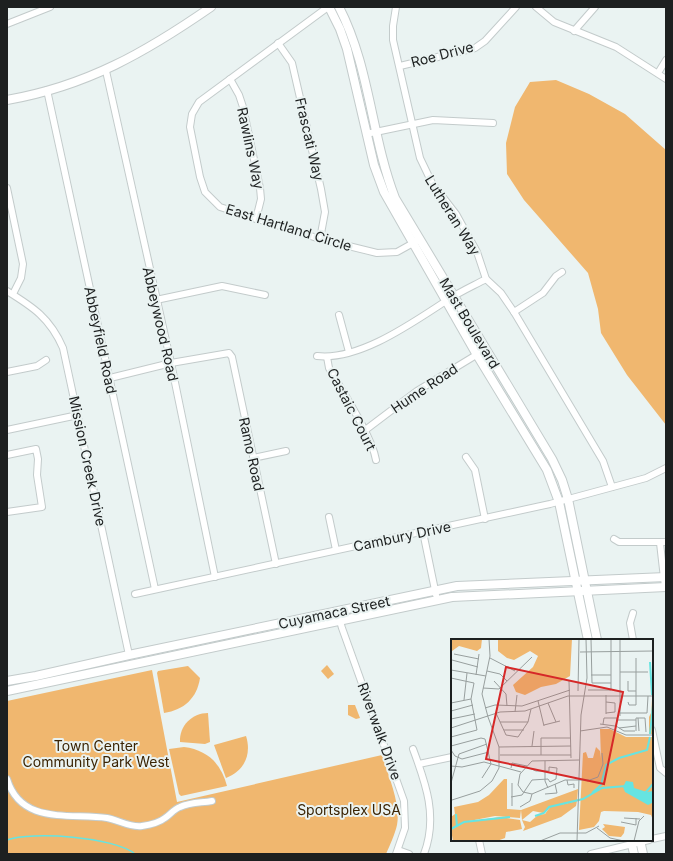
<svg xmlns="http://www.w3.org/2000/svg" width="673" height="861" font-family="Inter,sans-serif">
<rect width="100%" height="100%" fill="#eaf3f2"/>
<g fill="#f0b76f">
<polygon points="556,80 589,94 625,114 666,150 666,425 627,375 601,333 598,309 588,273 524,200 507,174 506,143 515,107 530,82"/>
<polygon points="327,665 334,674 328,679 321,671"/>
<path d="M188 666 200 678C197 698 184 710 164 713L157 673 158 671Z"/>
<path d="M152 670 177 802 382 755C388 775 401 804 397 825 395 834 390 845 386 854H7V701Z"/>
<polygon points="348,705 355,705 360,718 356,719 348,715"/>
<path d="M208 713 210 742 205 744 180 742C179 726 192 713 208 713Z"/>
<path d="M246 736C252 755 244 771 226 778L214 745Z"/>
<path d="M184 747C207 750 221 763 227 786L181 796 179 794 169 749Z"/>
</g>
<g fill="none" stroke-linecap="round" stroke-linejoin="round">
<path stroke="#66e4e1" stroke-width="1.5" d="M7 840C32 831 115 837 135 854"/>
<defs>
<g id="minor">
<polyline points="328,7 199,102 192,114 190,127 200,177 205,192 220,207 320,239 377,253 397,252 415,242"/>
<polyline points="396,7 393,26 393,40 420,158 432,183 456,214 477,252 486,279 501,293 514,312 603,461 612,487"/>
<polyline points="536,7 554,22 616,47 666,79"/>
<polyline points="7,24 50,7"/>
<polyline points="574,31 595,7"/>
<polyline points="278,43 292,63 321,189 325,212 320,239"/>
<polyline points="400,66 475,48 485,41 516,7"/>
<polyline points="106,71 171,363 215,577"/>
<polyline points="658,73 666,60"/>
<polyline points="230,79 239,95 243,107 260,188 261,199 256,219"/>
<polyline points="47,90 155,589"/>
<polyline points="366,134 433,120 493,123"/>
<polyline points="7,188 23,264 21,278 13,294"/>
<path d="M7 291C33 307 50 318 63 348L129 655"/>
<polyline points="156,300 222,286 265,295"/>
<polyline points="514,312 543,293 556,276 562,272"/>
<polyline points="339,315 349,352"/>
<path d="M317 356C359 361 412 323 446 301 459 292 473 286 486 279"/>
<path d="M327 357 329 368C342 391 372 436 376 460"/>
<polyline points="7,372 37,366 46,360"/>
<polyline points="110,378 171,363 229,353 232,357 276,564"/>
<polyline points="7,430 78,415"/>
<polyline points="364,431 417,391 486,349"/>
<polyline points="7,455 36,449 38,459 37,475 42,507 7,512"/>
<polyline points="466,457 475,470 485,519"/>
<polyline points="253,458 286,451"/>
<polyline points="329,517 336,550"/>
<polyline points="423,532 436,595"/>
<polyline points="614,539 619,542 666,542"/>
<polyline points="660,543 665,587"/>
<polyline points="135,594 550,504 646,478 666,468"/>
<polyline points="337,611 342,628 404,801 405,828 396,854"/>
<polyline points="633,613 630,623 633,640"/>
<polyline points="652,730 660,768 666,773"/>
<path d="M413 749C426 784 438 817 424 854"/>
<polyline points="419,764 452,757"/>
<path d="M7 779C21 825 69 813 107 818 118 820 131 828 142 826 149 825 160 822 165 818 170 815 174 809 180 807 191 802 201 803 212 801"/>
<polyline points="652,839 666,836"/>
<polyline points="479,840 482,854"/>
<polyline points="398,850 409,854"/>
<polyline points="591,854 649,840"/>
</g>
<g id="major">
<polyline points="329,7 340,29 347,49 374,165 384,192 477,355 547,470 559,502 588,640"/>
<path d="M339 7C370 67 371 136 395 198L552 459 562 480 568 499 597 640"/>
<path d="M7 100C87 86 146 52 211 7"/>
<polyline points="7,681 36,676 129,655 457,586 666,577"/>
<polyline points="7,691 452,597 666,587"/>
<polyline points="631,840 634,854"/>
<polyline points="640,840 643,854"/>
</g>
</defs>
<use href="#minor" stroke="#c3cbcb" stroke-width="8"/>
<use href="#major" stroke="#c3cbcb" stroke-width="10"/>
<use href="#minor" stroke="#fff" stroke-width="6"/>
<use href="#major" stroke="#fff" stroke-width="8"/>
</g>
<g text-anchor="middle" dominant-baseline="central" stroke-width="4" stroke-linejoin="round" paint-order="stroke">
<g font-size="14" fill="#1d2020" stroke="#eaf3f2">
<text transform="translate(442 54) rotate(-15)">Roe Drive</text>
<text transform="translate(310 139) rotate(77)">Frascati Way</text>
<text transform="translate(251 148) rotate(78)">Rawlins Way</text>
<text transform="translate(453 215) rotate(58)">Lutheran Way</text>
<text transform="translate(289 227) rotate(17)">East Hartland Circle</text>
<text transform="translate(470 323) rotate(59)">Mast Boulevard</text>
<text transform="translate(161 324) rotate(77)">Abbeywood Road</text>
<text transform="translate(101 340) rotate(78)">Abbeyfield Road</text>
<text transform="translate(424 388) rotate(-34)">Hume Road</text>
<text transform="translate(352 409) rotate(63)">Castaic Court</text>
<text transform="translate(252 454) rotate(78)">Ramo Road</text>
<text transform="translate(88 461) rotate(78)">Mission Creek Drive</text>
<text transform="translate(402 536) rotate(-12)">Cambury Drive</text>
<text transform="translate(334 612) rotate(-12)">Cuyamaca Street</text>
<text transform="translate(380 731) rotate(70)">Riverwalk Drive</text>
</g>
<g font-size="14" fill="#3b2404" stroke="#eaf3f2">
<text x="96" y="745">Town Center<tspan x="96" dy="16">Community Park West</tspan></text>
<text x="349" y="809">Sportsplex USA</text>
</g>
</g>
<g transform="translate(451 639)">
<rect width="202" height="202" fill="#eaf3f2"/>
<path d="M0 0H31L30 9 26 12 8 7 1 12 0 19ZM47 0H121L119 37 105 45 90 48 74 56 65 53 62 46 82 28 87 17 79 12 63 21 56 19 47 12ZM200 60 202 95H198V78L200 74ZM149 90H159L175 98H201L202 181 200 176 187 173 153 172 150 173 148 182 143 188 128 191 132 114 135 113 137 119H142L145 108 149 112 150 119ZM53 140H56V170L70 171 69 179 44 177 13 183 0 190V178L4 175 3 168 27 163 38 156ZM127 150 126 161 109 166 126 162 125 167 110 178 72 192 74 188 71 181 79 183 87 176 94 175 99 168 92 174 82 172 71 181 70 171ZM49 178 69 181 71 190 55 193 54 199 46 202H2L0 191 14 183ZM152 185 174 188 173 194 170 198 158 197 151 190 154 188Z" fill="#f0b76f"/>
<path d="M175 142 182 143 183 149 196 153 202 152 201 164 197 166 174 153 172 148Z" fill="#66e4e1"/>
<path fill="none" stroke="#66e4e1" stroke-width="2" d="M199 23 201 56M199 95 202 66M141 154 150 146 155 126 168 119 196 111 199 98M194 154 202 145M5 175 6 188M84 177 93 174 98 168 132 160 151 149 175 147M0 190 13 183 59 178"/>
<path fill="none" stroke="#989f9e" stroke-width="1" d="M140 0 141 44H160M129 13 202 12M3 15 28 20M39 19 64 32M1 21 27 28M0 31 35 37M36 32 49 35 56 42M169 33H197M25 36 28 15M140 36H160M202 38V53M0 39 23 44 20 60 26 91 0 98M43 42 55 55 56 67M118 42 120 119M177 42V52H185M32 49 48 50 81 18M137 51H160V0M127 52 128 0M155 56V75M13 61 16 34M87 62 93 87M155 63 164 64V73L155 74M177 63 178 66H185V19M0 64 20 60M97 64 105 83M34 69 44 66 71 67 119 51M0 72 22 66M64 73 66 56M45 74 55 96 67 98 77 83 80 70M169 74H196L197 57M169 77V0M37 78 31 55 39 17 38 0M187 79 188 92M0 80 24 75M167 81H185M49 83H77M149 85 164 87M152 85 153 79H166L165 87M93 86 109 82M165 87 173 92H184M0 89 49 73 74 72 117 57H202M168 89 185 87M53 91H73M129 92 156 88 175 96H202M185 92V79H194L195 93M0 107 30 99 34 100 40 125 31 139M81 107 83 92M48 108 120 107M0 111 4 117 11 120 38 113M49 116H120M90 116V99H120M128 121 81 122 69 135 67 146 72 153 81 155 114 141H138M202 121V108M94 122V142L97 149M0 127 11 128 33 123 70 133M60 129 61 124 76 127M116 141 117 146 123 145V149M136 142 147 138 152 125 151 114M0 144 8 115 36 105M94 155 106 154 104 145M60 158 71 156 81 141 97 140 99 143 105 140 106 129 98 128V132H85L78 129M1 161 29 152 41 142 48 129V108L37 78M61 167V144M69 168 79 162 81 155M173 179 189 180M170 183 185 186V179M146 189 159 199 173 202M89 202 109 194H135L148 187M126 202 130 76 136 39 135 0M183 202 188 182 193 177"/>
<path fill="#d62828" fill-opacity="0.15" stroke="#d62828" stroke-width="2" d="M55 28 172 53 153 145 35 120Z"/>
<rect width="202" height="202" fill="none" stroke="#1d2020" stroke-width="2"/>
</g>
<rect width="673" height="861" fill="none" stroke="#1d2020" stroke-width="16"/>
</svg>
